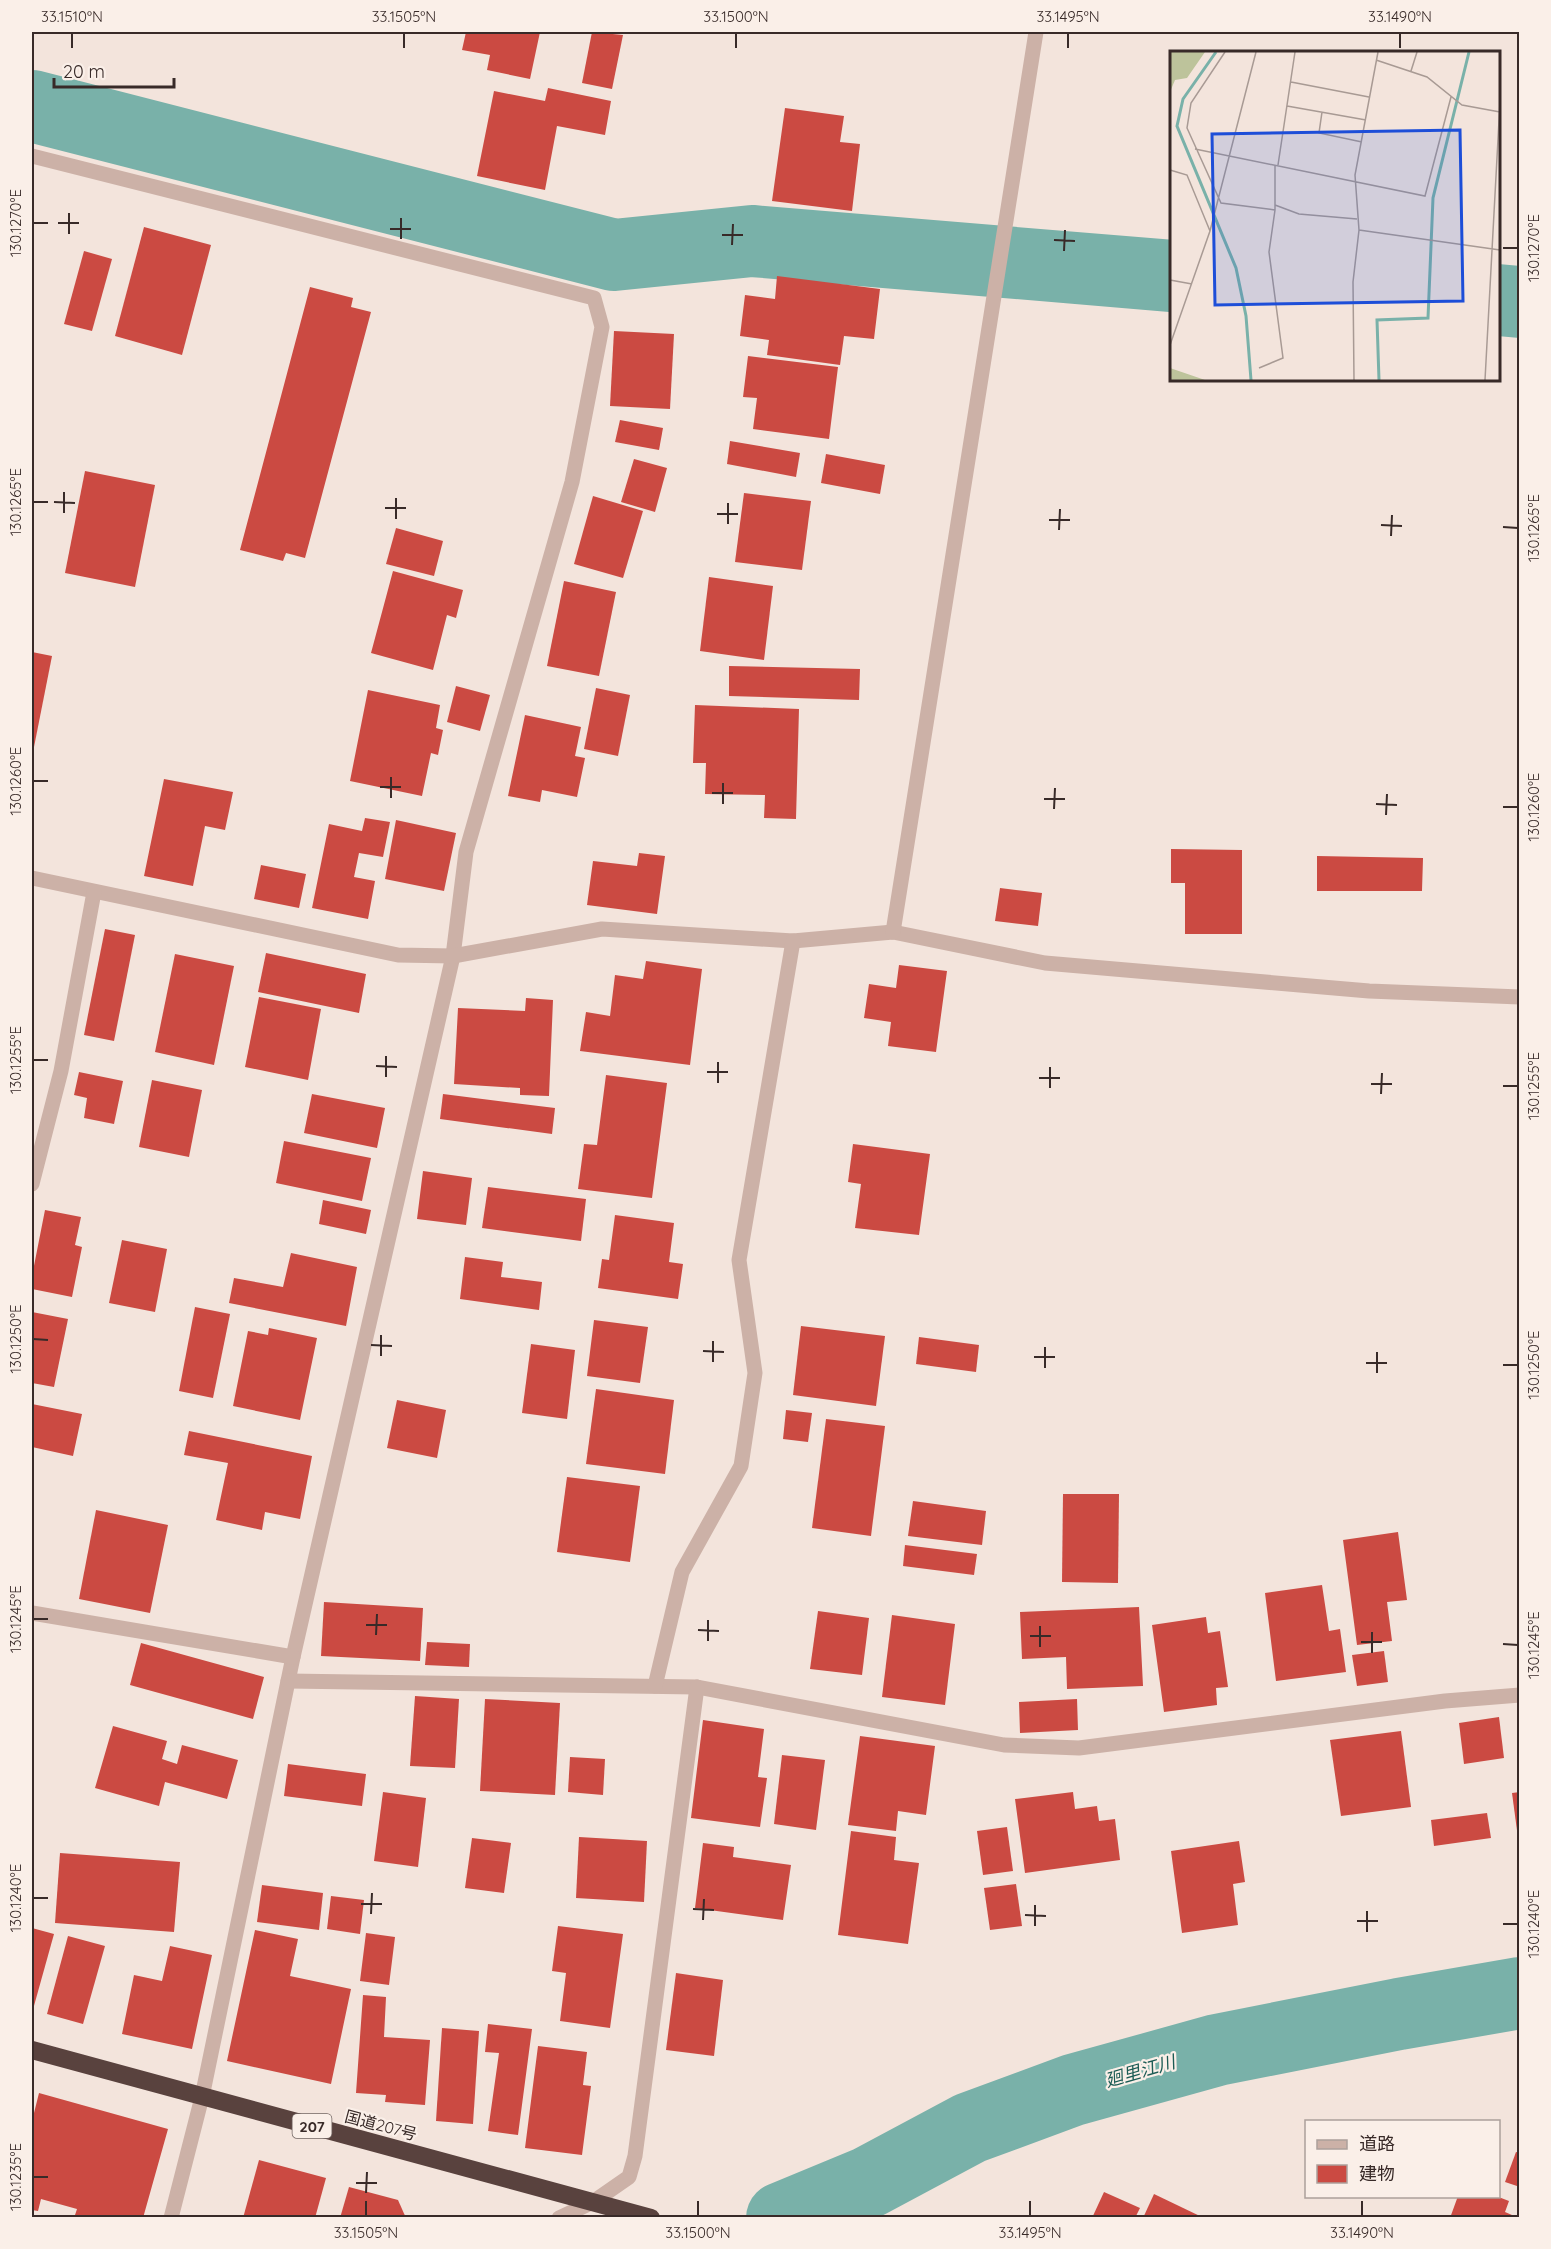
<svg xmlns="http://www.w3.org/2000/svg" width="1551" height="2249" font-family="Quicksand,'Noto Sans JP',sans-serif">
<rect width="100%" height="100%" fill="#f3e4dc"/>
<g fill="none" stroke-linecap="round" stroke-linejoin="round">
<g stroke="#79b1a9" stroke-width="72">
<polyline points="32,106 614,255 752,241 1172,276"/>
<polyline points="1498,300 1520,302"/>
<polyline points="782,2218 869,2182 970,2128 1073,2090 1217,2050 1399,2014 1520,1993"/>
</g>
</g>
<g fill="#cb4a42">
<polygon points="466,32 540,32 530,79 487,70 490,55 462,50"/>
<polygon points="592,32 623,35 612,89 582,83"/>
<polygon points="548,88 611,101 605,135 557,126 545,190 477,176 494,91 545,101"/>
<polygon points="785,108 844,116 840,142 860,144 852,211 772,201"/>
<polygon points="144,227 211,245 182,355 115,336"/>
<polygon points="84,251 112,259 92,331 64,324"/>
<polygon points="777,276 880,289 874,339 844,336 840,365 767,355 769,340 740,336 745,295 775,299"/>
<polygon points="310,287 353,298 351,307 371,312 305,558 286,553 283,561 240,550"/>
<polygon points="614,331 674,334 670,409 610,406"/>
<polygon points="748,356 838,367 829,439 753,429 757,398 743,397"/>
<polygon points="620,420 663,428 659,450 615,442"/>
<polygon points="730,441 800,453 796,477 727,464"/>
<polygon points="826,454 885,465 880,494 821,483"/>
<polygon points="634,459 667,468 655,512 621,502"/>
<polygon points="85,471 155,485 135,587 65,573"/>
<polygon points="744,493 811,501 802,570 735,562"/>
<polygon points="593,496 643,511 623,578 574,564"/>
<polygon points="396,528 443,541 434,576 386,564"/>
<polygon points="393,571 463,590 456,618 447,615 433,670 371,653"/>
<polygon points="709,577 773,586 764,660 700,651"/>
<polygon points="564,581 616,592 599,676 547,666"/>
<polygon points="32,652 52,656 33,752 32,752"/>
<polygon points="729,666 860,669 859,700 729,696"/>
<polygon points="456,686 490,695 480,731 447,722"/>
<polygon points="596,688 630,695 618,756 584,749"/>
<polygon points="368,690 440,705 436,728 443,730 438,755 431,753 422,796 350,781"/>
<polygon points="695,705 799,709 796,819 764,818 765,795 705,794 706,763 693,763"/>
<polygon points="525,715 581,727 575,756 585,758 577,797 542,790 540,802 508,796"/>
<polygon points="164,779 233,792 225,830 205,826 193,886 144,876"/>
<polygon points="365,818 390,822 383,857 359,853 354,877 375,881 368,919 312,908 329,824 362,831"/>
<polygon points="396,820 456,833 444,891 385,879"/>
<polygon points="1171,849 1242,850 1242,934 1185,934 1185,883 1171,883"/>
<polygon points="639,853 665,856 657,914 587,905 593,861 637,866"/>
<polygon points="1317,856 1423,858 1422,891 1317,891"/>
<polygon points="261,865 306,874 299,908 254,899"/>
<polygon points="1000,888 1042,893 1038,926 995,921"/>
<polygon points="105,929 135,935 114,1041 84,1035"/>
<polygon points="266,953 366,974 359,1013 258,992"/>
<polygon points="175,954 234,966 214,1065 155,1052"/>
<polygon points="646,961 702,969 690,1065 580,1051 586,1012 610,1016 615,975 643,979"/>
<polygon points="899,965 947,971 936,1052 888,1046 891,1022 864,1018 869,984 896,988"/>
<polygon points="259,997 321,1009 308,1080 245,1067"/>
<polygon points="526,998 553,1000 549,1096 520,1095 520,1088 454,1084 458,1008 525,1011"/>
<polygon points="79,1072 123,1081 114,1124 84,1118 87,1098 74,1095"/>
<polygon points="606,1075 667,1083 652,1198 578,1189 584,1144 597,1145"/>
<polygon points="152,1080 202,1090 189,1157 139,1147"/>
<polygon points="312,1094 385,1108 377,1148 304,1133"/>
<polygon points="443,1094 555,1108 552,1134 440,1119"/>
<polygon points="284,1141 371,1158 362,1201 276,1183"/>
<polygon points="853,1144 930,1154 919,1235 855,1228 861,1184 848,1182"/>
<polygon points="423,1171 472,1178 466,1225 417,1219"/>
<polygon points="488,1187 586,1199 581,1241 482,1228"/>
<polygon points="323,1200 371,1210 366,1234 319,1224"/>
<polygon points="45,1210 81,1217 75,1245 82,1247 72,1297 32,1289 32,1276"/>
<polygon points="615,1215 674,1223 669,1262 683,1264 678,1299 598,1288 602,1259 609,1260"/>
<polygon points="122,1240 167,1249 155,1312 109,1303"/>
<polygon points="291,1253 357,1267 346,1326 229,1303 234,1278 283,1287"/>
<polygon points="465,1257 503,1262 501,1277 542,1282 539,1310 460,1299"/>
<polygon points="195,1307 230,1314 213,1398 179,1391"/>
<polygon points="32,1312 68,1319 54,1387 32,1383"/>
<polygon points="594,1320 648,1327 640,1383 587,1376"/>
<polygon points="801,1326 885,1336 876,1406 793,1395"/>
<polygon points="269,1328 317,1338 300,1420 233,1406 248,1331 268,1335"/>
<polygon points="919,1337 979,1345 976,1372 916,1364"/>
<polygon points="531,1344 575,1350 567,1419 522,1413"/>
<polygon points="596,1389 674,1400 665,1474 586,1464"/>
<polygon points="397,1400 446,1410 437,1458 387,1448"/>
<polygon points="32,1404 82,1414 73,1456 32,1447"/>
<polygon points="786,1410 812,1413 808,1442 783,1439"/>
<polygon points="826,1419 885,1426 871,1536 812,1528"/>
<polygon points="189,1431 312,1456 300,1519 265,1512 262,1530 216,1520 228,1463 184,1455"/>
<polygon points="567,1477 640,1486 630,1562 557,1552"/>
<polygon points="1063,1494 1119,1494 1118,1583 1062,1582"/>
<polygon points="913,1501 986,1511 982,1545 908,1536"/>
<polygon points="96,1510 168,1525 150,1613 79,1599"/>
<polygon points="1398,1532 1407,1600 1387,1602 1392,1641 1357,1645 1343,1540"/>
<polygon points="905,1545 977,1554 974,1575 903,1566"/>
<polygon points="1322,1585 1329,1631 1340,1629 1346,1672 1276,1681 1265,1593"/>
<polygon points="324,1602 423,1608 420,1661 321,1656"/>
<polygon points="1139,1607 1143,1686 1067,1689 1066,1657 1022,1659 1020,1612"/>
<polygon points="818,1611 869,1618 862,1675 810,1669"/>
<polygon points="892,1615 955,1624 945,1705 882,1697"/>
<polygon points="1206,1617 1208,1633 1220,1631 1228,1687 1216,1688 1217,1705 1164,1712 1152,1625"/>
<polygon points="427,1642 470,1644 469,1667 425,1665"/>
<polygon points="141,1643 264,1677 253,1719 130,1685"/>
<polygon points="1384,1651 1388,1682 1357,1686 1352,1655"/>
<polygon points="415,1696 459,1699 455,1768 410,1766"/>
<polygon points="485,1699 560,1703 555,1795 480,1791"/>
<polygon points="1077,1699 1078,1730 1020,1733 1019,1702"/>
<polygon points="1499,1717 1504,1758 1464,1764 1459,1723"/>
<polygon points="703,1720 764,1729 758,1777 767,1778 760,1827 691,1818"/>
<polygon points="113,1726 167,1741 162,1759 177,1764 182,1745 238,1760 227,1799 165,1782 159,1806 95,1788"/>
<polygon points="1401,1731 1411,1807 1341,1816 1330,1740"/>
<polygon points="860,1736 935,1746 926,1815 898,1811 896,1831 848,1825"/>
<polygon points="782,1755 825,1760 816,1830 774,1824"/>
<polygon points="570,1757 605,1759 603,1795 568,1792"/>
<polygon points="288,1764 366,1774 362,1806 284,1796"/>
<polygon points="383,1792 426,1798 418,1867 374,1861"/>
<polygon points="1073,1792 1075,1809 1097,1806 1099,1821 1115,1819 1120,1860 1025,1873 1015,1799"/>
<polygon points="1520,1792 1520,1838 1518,1838 1512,1793"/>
<polygon points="1487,1813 1491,1838 1434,1846 1431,1820"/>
<polygon points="1007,1827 1013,1871 983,1875 977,1831"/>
<polygon points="851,1831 896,1837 894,1860 919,1863 908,1944 838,1935"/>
<polygon points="579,1837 647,1841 644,1902 576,1898"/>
<polygon points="472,1838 511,1843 504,1893 465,1888"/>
<polygon points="1239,1841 1245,1882 1233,1884 1238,1925 1182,1933 1171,1851"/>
<polygon points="703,1843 734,1847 733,1857 791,1865 783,1920 695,1908"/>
<polygon points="60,1853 180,1862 174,1932 55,1923"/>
<polygon points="1016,1884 1022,1926 990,1930 984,1888"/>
<polygon points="262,1885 323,1893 319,1930 257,1922"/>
<polygon points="331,1896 364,1900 360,1934 327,1929"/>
<polygon points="558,1926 623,1934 610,2028 560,2021 566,1973 552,1971"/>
<polygon points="32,1928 54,1934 32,2013"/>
<polygon points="255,1930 298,1939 290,1976 351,1989 331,2084 227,2061"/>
<polygon points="366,1933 395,1937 389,1985 360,1981"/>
<polygon points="68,1936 105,1946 83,2024 47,2014"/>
<polygon points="170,1946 212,1955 192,2049 122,2034 134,1975 162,1981"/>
<polygon points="676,1973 723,1980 714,2056 666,2050"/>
<polygon points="363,1995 386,1997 384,2037 430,2040 425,2105 385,2102 386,2095 356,2093"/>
<polygon points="488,2024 532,2029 518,2135 488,2131 499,2053 485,2052"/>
<polygon points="442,2028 479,2031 473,2124 436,2121"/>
<polygon points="538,2046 587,2052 583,2085 591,2086 582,2155 525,2148"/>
<polygon points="39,2093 168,2129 143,2218 74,2218 77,2209 41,2199 38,2211 32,2210 32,2121"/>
<polygon points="1516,2152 1520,2153 1520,2187 1505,2182"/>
<polygon points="259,2160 326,2178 315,2218 243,2218"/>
<polygon points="349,2187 398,2200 406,2218 340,2218"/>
<polygon points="1104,2192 1140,2208 1135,2218 1092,2218"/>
<polygon points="1154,2194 1204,2218 1143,2218"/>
<polygon points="1458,2196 1496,2196 1509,2201 1505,2212 1519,2218 1450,2218"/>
</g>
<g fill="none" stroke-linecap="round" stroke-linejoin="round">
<g stroke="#ccb1a7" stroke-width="15">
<polyline points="32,156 594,298 602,327 572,482 466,852 453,956 293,1657 202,2097 171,2218"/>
<polyline points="32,878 398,955 453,956 602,929 793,941 893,932 1045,963 1369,991 1520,997"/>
<polyline points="893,932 1036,32"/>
<polyline points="32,1184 61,1071 94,892"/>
<polyline points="32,1613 293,1657"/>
<polyline points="288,1681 697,1687 1004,1745 1079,1748 1445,1701 1520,1695"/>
<polyline points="655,1686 682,1572 741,1466 755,1373 739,1260 793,941"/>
<polyline points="559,2218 593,2202 629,2177 635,2156 697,1687"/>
</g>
<polyline stroke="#59423e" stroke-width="18" points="32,2050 651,2218"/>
</g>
<path fill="none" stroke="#382a28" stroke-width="2" d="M72 48V33M404 48V33M736 48V33M1068 48V33M1400 48V33M33 223H48M58 223H79M390 229H411M69 234V213M722 235H743M401 239V218M1054 240 1075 241M732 245 733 224M1503 248H1518M1064 251 1065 230M33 502H48M54 502 75 503M385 508H406M64 513V492M717 514H738M396 519V498M1049 520H1070M728 524V503M1381 525 1402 526M1503 527 1518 528M1059 530 1060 509M1391 536 1392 515M33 781H48M380 787H401M712 793H733M391 798V777M1044 799H1065M723 804V783M1376 804 1397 805M1503 807H1518M1054 809 1055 788M1386 815 1387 794M33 1060H48M376 1066 397 1067M707 1072H728M386 1077V1056M1039 1078H1060M718 1083V1062M1371 1084H1392M1503 1086H1518M1050 1088V1067M1381 1094 1382 1073M33 1339 48 1340M371 1345 392 1346M703 1351 724 1352M381 1356V1335M1034 1357H1055M713 1362V1341M1366 1363H1387M1503 1365H1518M1045 1368V1347M1377 1373V1352M33 1619H48M366 1625H387M698 1630 719 1631M376 1635 377 1614M1030 1636H1051M708 1641V1620M1361 1642H1382M1503 1644 1518 1645M1040 1647V1626M1372 1653V1632M33 1898H48M361 1904H382M693 1909 714 1910M371 1914 372 1893M1025 1915 1046 1916M703 1920 704 1899M1357 1921H1378M1503 1924H1518M1035 1926V1905M1367 1932V1911M33 2177H48M356 2183H377M366 2193 367 2172M366 2216V2201M698 2216V2201M1030 2216V2201M1362 2216V2201"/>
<g text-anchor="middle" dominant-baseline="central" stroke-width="4.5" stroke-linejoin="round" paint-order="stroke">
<rect fill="#faefe8" stroke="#726562" stroke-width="1.5" x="292.5" y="2114" width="39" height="24" rx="4.5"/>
<g font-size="15" font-weight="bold" fill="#382a28">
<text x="312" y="2126">207</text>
</g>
<g font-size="16" fill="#382a28" stroke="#faefe8">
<text transform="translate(381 2125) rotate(15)">国道207号</text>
</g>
<g font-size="18" font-style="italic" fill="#1b5b54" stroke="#faefe8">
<text transform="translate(1140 2071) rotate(-16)">廻里江川</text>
</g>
</g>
<g transform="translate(1170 51)">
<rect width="330" height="330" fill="#f3e4dc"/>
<path d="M0 1H35L17 27 5 29 0 41ZM0 317 35 329H0Z" fill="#bdc39b"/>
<path fill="none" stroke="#79b1a9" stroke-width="3" d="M46 1 13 48 7 75 66 217 76 265 81 329M209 329 207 269 258 267 263 147 299 1"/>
<path fill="none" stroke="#a89a94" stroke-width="1.5" d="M55 1 21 52 17 77 51 152 105 159M206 9 257 26 292 54 330 61M241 20 247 1M121 31 199 46M117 55 196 69M152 61 149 82 192 91M25 98 255 145 281 46M108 114 125 1M0 119 17 124 40 180M105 154 129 163 187 168M189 179 330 199M0 229 22 233M0 294 40 180 86 1M89 317 113 307 99 201 105 159V114M184 329 183 231 189 179 185 124 208 1M315 329 330 51"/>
<path fill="#1d4ed8" fill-opacity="0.15" stroke="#1d4ed8" stroke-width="3" d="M290 79 293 250 45 254 42 83Z"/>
<rect width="330" height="330" fill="none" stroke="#382a28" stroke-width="3"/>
</g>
<rect width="1551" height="2249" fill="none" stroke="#faefe8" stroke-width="66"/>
<rect x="1305" y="2120" width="195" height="78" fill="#faefe8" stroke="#aca09b" stroke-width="1.5"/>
<rect x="1317" y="2140" width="30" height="9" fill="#ccb1a7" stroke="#aca09b" stroke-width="1.5"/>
<text x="1359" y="2150" font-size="18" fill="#382a28">道路</text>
<rect x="1317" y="2165" width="30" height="18" fill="#cb4a42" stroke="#aca09b" stroke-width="1.5"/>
<text x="1359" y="2180" font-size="18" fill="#382a28">建物</text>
<path d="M54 78v9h120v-9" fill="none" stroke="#382a28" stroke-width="3"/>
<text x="63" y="78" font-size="18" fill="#382a28" stroke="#faefe8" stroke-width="4.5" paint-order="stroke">20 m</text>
<rect x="33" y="33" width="1485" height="2183" fill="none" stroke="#382a28" stroke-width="2"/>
<g font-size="15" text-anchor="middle" fill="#382a28">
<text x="72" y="22">33.1510°N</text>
<text x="404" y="22">33.1505°N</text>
<text x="736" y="22">33.1500°N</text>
<text x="1068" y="22">33.1495°N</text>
<text x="1400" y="22">33.1490°N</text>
<text transform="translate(16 223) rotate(-90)" y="5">130.1270°E</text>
<text transform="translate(1534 248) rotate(-90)" y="5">130.1270°E</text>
<text transform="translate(16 502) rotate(-90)" y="5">130.1265°E</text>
<text transform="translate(1534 528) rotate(-90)" y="5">130.1265°E</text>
<text transform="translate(16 781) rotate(-90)" y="5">130.1260°E</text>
<text transform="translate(1534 807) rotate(-90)" y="5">130.1260°E</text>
<text transform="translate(16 1060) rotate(-90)" y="5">130.1255°E</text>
<text transform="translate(1534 1086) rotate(-90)" y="5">130.1255°E</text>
<text transform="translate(16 1339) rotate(-90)" y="5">130.1250°E</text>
<text transform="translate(1534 1365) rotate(-90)" y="5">130.1250°E</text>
<text transform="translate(16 1619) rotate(-90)" y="5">130.1245°E</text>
<text transform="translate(1534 1645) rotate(-90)" y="5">130.1245°E</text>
<text transform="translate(16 1898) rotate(-90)" y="5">130.1240°E</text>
<text transform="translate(1534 1924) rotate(-90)" y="5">130.1240°E</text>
<text transform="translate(16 2177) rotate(-90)" y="5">130.1235°E</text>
<text x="366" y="2238">33.1505°N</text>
<text x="698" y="2238">33.1500°N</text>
<text x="1030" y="2238">33.1495°N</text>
<text x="1362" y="2238">33.1490°N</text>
</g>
</svg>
